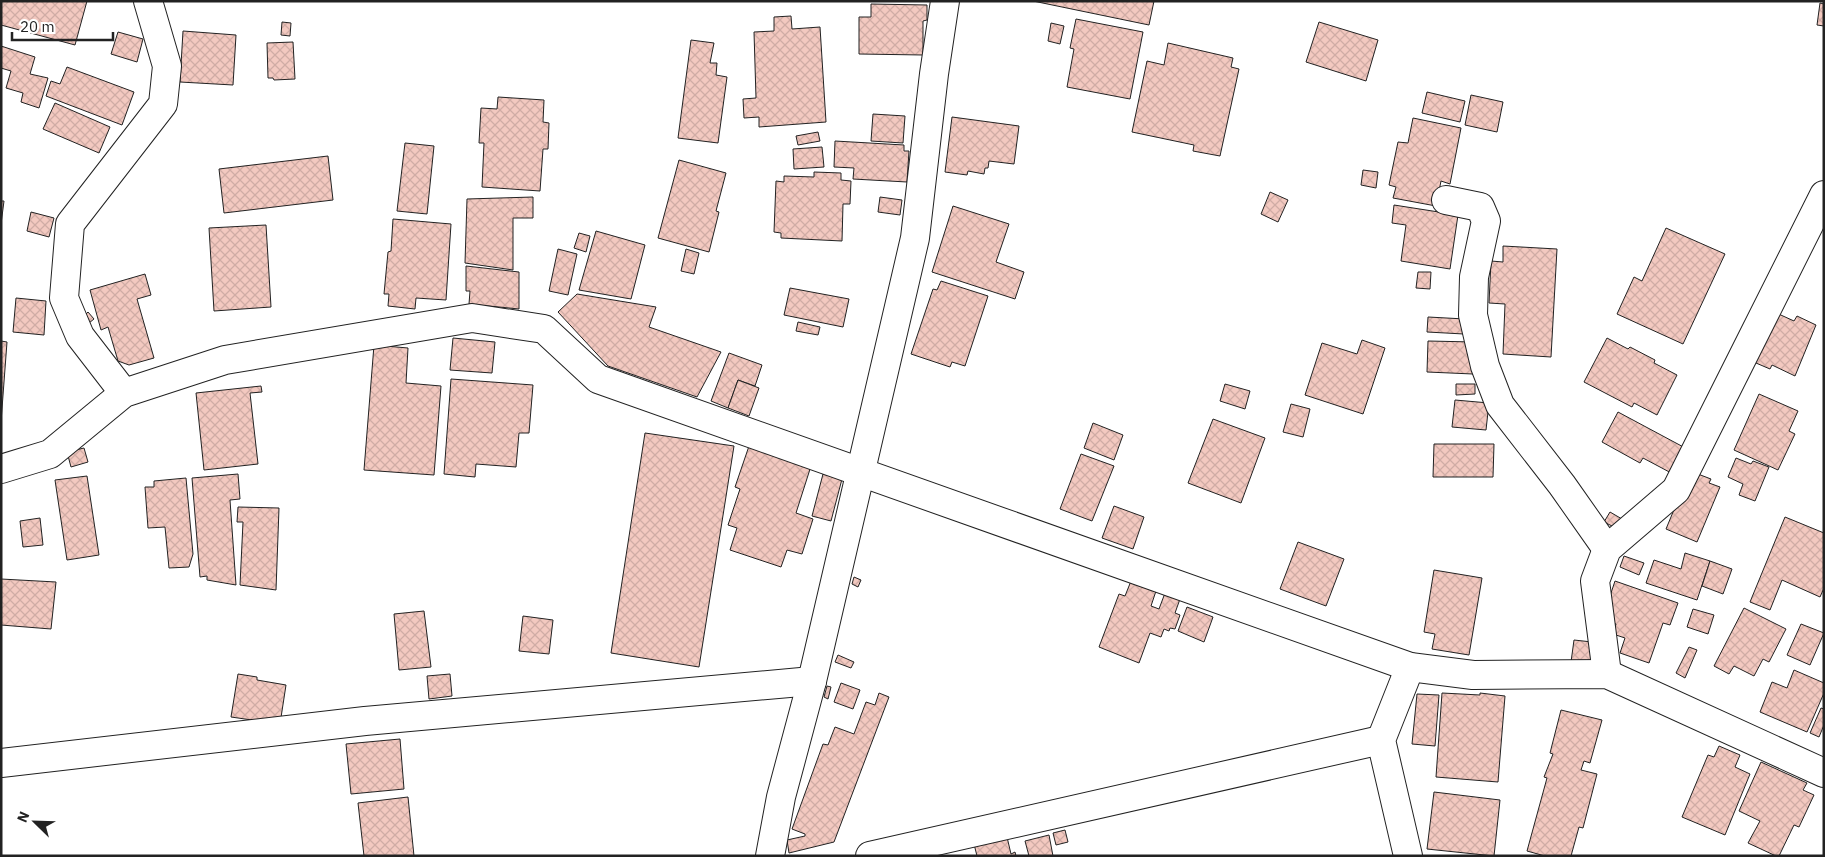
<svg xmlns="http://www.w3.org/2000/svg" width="1825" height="857" font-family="'IBM Plex Sans',sans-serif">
<defs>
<pattern id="building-cross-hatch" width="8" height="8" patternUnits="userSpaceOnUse" patternTransform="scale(1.25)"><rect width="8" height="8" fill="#f3c9c0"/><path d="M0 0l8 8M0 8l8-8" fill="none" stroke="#d0aca5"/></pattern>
</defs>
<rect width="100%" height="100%" fill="#fff"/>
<g fill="url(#building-cross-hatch)" stroke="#222">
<polygon points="1,1 87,1 75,45 1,25"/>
<polygon points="1033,1 1154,1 1149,25"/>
<polygon points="1820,3 1824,4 1824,26 1817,25"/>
<polygon points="871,4 927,5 927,20 923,21 923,55 859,54 859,17 871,17"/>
<polygon points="791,16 792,29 820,27 826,122 759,127 759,117 744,118 743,99 756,98 754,32 774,31 774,17"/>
<polygon points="1076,19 1143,32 1130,99 1067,87 1074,49 1070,48"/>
<polygon points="282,22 291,23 290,36 281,35"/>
<polygon points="1319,22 1378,40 1366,81 1306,62"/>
<polygon points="1051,23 1064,26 1060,44 1048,41"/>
<polygon points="183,31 236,35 233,85 180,82"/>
<polygon points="118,32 143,39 137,62 111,54"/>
<polygon points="691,40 714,43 710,63 717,63 716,75 727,77 718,143 678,138"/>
<polygon points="293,42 295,79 274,80 273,78 268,78 267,43"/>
<polygon points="1168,43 1233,58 1231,67 1239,69 1220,156 1193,151 1194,145 1132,132 1147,61 1164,65"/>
<polygon points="1,46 35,57 30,74 48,78 39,108 21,102 23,93 6,88 11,71 1,68"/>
<polygon points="67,67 134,92 122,125 46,96 51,81 60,84"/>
<polygon points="1427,92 1465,101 1460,122 1422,113"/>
<polygon points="1471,95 1503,102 1497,132 1465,125"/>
<polygon points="498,97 544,100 543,122 549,123 548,149 543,149 540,191 482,187 484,143 479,143 481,108 497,109"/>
<polygon points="55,103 110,127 99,153 43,129"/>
<polygon points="873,114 905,116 903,143 871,141"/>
<polygon points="952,117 1019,126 1014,164 989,161 988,168 985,168 984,174 968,171 967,175 945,172"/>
<polygon points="1413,118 1461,128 1450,184 1441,181 1436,206 1393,198 1396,187 1389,185 1398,142 1408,143"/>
<polygon points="818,132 820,141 798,145 796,136"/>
<polygon points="835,141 904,145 904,151 909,151 907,182 853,179 854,168 834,167"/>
<polygon points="405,143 434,146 427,214 397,211"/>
<polygon points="822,147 824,167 794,169 793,149"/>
<polygon points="328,156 333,200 224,213 219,169"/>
<polygon points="679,160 726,173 716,211 719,212 709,252 658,238"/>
<polygon points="1363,170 1378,172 1376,188 1361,185"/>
<polygon points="814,172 841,173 841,180 851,181 850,204 843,204 842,241 781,238 781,233 774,232 776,181 784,182 784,176 814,177"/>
<polygon points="1270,192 1288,200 1278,222 1261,214"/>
<polygon points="533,197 533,218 513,218 513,270 465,263 467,199"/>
<polygon points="880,197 902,200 900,215 878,212"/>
<polygon points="1,201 4,201 1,224"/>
<polygon points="1394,205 1458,215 1450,269 1401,261 1406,225 1392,223"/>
<polygon points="953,206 1009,224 996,262 1024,272 1015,299 932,272"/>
<polygon points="31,212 54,218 49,237 27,231"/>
<polygon points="393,219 451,224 446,300 416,298 415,309 388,306 389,294 384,294 388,252 391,251"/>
<polygon points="266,225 271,307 214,311 209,228"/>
<polygon points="1666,228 1725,254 1683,344 1617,314 1634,277 1642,281"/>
<polygon points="596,231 645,245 631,299 579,290"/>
<polygon points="579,233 590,236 586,252 574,248"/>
<polygon points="1503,246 1557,249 1551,357 1503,354 1505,304 1489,303 1491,261 1503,262"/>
<polygon points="558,249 577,254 568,295 549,291"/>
<polygon points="686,249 699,253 694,274 681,271"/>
<polygon points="466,266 519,272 519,309 469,304 470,291 466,291"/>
<polygon points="1418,272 1431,272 1430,289 1416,288"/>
<polygon points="145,274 151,295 137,299 154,358 129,365 118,361 108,327 101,330 90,290"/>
<polygon points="941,281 988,296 965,366 952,362 950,367 911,354 933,289 937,290"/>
<polygon points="790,288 849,299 843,327 784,315"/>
<polygon points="577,294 656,307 649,327 721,352 697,397 608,366 558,312"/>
<polygon points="16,298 46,301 44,335 13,332"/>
<polygon points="1772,311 1794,321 1797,316 1816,325 1795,376 1772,365 1770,369 1749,360"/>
<polygon points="88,312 94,319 89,323 84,316"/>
<polygon points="1428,317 1465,319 1464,334 1427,332"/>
<polygon points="798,322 820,327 818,335 796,331"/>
<polygon points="453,338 495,342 492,373 450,370"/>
<polygon points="1607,338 1628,349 1630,347 1655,360 1654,363 1677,375 1657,415 1634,403 1632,407 1584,382"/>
<polygon points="1362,340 1385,348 1363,414 1305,395 1322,343 1357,354"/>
<polygon points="1,341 7,342 1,422"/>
<polygon points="1428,341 1474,342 1473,374 1427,372"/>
<polygon points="374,345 408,348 406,383 441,386 434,475 364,470"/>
<polygon points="729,353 762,365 755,386 738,380 728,408 711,401"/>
<polygon points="451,379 533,385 529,433 519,433 516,467 476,464 475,477 444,474"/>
<polygon points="738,380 759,388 749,416 728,408"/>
<polygon points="1225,384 1250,391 1245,409 1220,401"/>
<polygon points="1456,384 1475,384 1475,394 1456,395"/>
<polygon points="261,386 262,392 250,393 258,464 204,470 196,393"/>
<polygon points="1759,394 1798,411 1789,431 1795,434 1778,470 1734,450"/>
<polygon points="1455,400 1489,403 1486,430 1452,427"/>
<polygon points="1291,404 1310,409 1303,437 1283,432"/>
<polygon points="1618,412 1689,450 1675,475 1643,458 1640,463 1602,442"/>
<polygon points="1213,419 1265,438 1241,503 1188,483"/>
<polygon points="1093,423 1123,435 1114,460 1084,448"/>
<polygon points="645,433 734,446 699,667 611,653"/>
<polygon points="1434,444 1494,444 1493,477 1433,477"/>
<polygon points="749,446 811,466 796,513 813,519 802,554 787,550 781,567 730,550 737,528 728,525 740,489 735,487"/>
<polygon points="84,448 88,462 71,467 67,452"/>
<polygon points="1081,454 1114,466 1092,521 1060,509"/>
<polygon points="1736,458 1751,464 1753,461 1769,467 1755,501 1739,495 1743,484 1728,477"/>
<polygon points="1690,471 1711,479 1709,483 1720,487 1697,542 1666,529"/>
<polygon points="238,474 240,499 230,500 236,585 207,580 207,576 200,577 192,478"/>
<polygon points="823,474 842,479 831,521 812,516"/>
<polygon points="87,476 99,555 67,560 55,480"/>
<polygon points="186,478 193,554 189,567 169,568 165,527 148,528 145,487 154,487 154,481"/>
<polygon points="1114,506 1144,517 1133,549 1102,538"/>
<polygon points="238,507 279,508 276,590 240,585 243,522 237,522"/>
<polygon points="1610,512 1622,519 1616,528 1604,522"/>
<polygon points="1785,517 1824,533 1824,588 1820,597 1782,580 1770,610 1750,602"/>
<polygon points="40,518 43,545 23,547 20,521"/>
<polygon points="1298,542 1344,559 1326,606 1280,589"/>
<polygon points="1685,553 1710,561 1697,600 1646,583 1654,560 1681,569"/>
<polygon points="1624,556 1644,563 1639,575 1620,567"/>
<polygon points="1710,561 1732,569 1723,594 1702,586"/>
<polygon points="1434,570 1482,578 1469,655 1432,649 1435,634 1424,632"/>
<polygon points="854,577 861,580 858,587 852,584"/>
<polygon points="1,579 56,582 51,629 1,625"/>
<polygon points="1131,581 1156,591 1151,606 1159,609 1165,593 1180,599 1175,613 1180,615 1175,629 1170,628 1169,631 1164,629 1161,637 1150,633 1139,663 1099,647 1119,594 1125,596"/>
<polygon points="1615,581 1678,603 1670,625 1663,623 1649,663 1620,653 1625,638 1613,634 1616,624 1609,622 1613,610 1606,608"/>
<polygon points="1187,607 1213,617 1204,642 1178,631"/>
<polygon points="1744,608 1786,629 1769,662 1763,659 1754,676 1734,666 1729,674 1714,666"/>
<polygon points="1693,609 1714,615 1708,634 1687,627"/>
<polygon points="424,611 431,667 399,670 394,614"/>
<polygon points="523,616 553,620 549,654 519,651"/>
<polygon points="1801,624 1824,633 1810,665 1787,655"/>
<polygon points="1574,640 1601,643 1598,665 1571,662"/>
<polygon points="1689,647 1697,650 1685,678 1676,673"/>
<polygon points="838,655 854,662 851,668 835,662"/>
<polygon points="1794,670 1824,683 1824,693 1807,732 1760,712 1772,682 1787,688"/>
<polygon points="238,674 257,677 257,680 286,685 280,724 231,717"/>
<polygon points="450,674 452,696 429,699 427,676"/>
<polygon points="841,683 860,690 853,709 834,702"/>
<polygon points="827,686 831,687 828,699 824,697"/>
<polygon points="879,693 889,697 834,842 789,853 787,840 805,836 805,834 792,829 823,744 828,745 835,727 854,734 866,702 875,705"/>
<polygon points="1442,693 1480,695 1480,693 1505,696 1498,782 1436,777"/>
<polygon points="1417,694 1439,695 1435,746 1412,744"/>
<polygon points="1821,708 1824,709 1824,725 1819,737 1810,733"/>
<polygon points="1561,710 1602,720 1590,763 1584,761 1581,770 1597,774 1583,828 1579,827 1571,856 1545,856 1527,851 1547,778 1544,777 1553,754 1550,753"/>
<polygon points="400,739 404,789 351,794 346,744"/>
<polygon points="1719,746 1740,755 1735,767 1750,774 1725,835 1682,817 1708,755 1714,757"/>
<polygon points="1761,762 1807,783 1803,790 1814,795 1799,827 1794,825 1779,856 1776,856 1748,843 1760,821 1739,811"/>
<polygon points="1434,792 1500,800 1494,856 1427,849"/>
<polygon points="408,797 414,856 364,856 358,803"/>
<polygon points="1065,830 1068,842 1056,845 1053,833"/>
<polygon points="1049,835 1053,856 1029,856 1025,841"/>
<polygon points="1007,837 1011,854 1015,852 1016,856 977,856 974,844"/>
</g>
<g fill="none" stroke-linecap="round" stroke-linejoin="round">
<defs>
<g id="street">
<polyline points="1446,200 1480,207 1486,221 1474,277 1473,315 1485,366 1500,405 1562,485 1607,549"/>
<polyline points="124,393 80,336 64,298 70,224 163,104 167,66 148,1"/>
<polyline points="1,469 50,454 124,393 225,360 472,318 544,329 598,379 1410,667 1473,675 1607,674 1824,773"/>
<polyline points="1607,674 1595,581 1607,549 1676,490 1824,195"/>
<polyline points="1,763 365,721 812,681"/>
<polyline points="770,856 781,797 812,681 915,238 934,74 945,1"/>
<polyline points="870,856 1381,740"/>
<polyline points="1408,856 1381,740 1410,667"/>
</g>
</defs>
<use href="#street" stroke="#222" stroke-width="30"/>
<use href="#street" stroke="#fff" stroke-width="28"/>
</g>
<rect width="1825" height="857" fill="none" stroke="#222222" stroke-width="5"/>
<g transform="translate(35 822) rotate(293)" stroke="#ffffff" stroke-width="4" paint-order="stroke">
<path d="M0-4L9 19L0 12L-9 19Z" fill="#222222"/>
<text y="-8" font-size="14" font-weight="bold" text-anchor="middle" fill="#222222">N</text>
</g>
<path d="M12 32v8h101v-8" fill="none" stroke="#222222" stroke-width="2.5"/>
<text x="20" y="32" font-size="15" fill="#222222" stroke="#ffffff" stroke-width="4" paint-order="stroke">20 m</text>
</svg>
